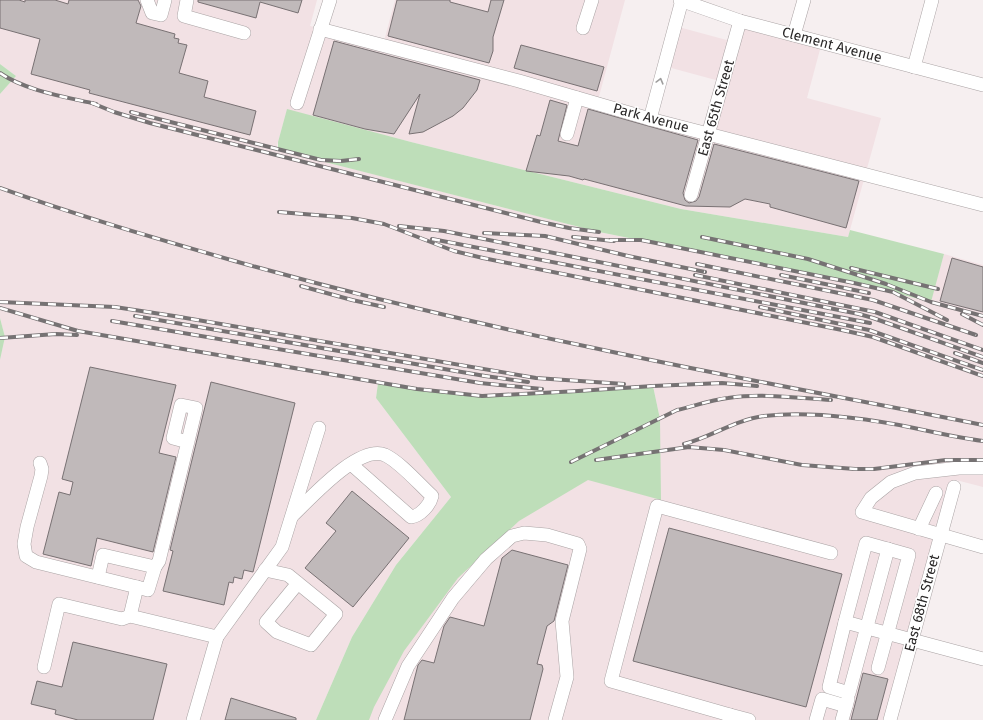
<svg xmlns="http://www.w3.org/2000/svg" width="983" height="720" font-family="'Fira Sans',sans-serif">
<rect width="100%" height="100%" fill="#f6eff0"/>
<polygon fill="#f2e1e4" points="0,0 317,0 310,26 383,45 395,0 625,0 597,104 709,133 723,82 664,66 675,26 734,42 740,21 822,42 807,98 881,118 848,237 681,209 411,142 287,110 276,149 599,232 854,283 930,302 944,254 983,265 983,487 956,480 890,720 347,720 423,582 660,419 653,386 578,391 482,396 417,389 378,383 376,398 451,497 396,565 352,637 316,720 0,720 0,360 5,337 0,318 0,94 16,76 0,64"/>
<g fill="#bedeb9">
<polygon points="0,64 16,76 0,94"/>
<polygon points="287,109 411,142 681,209 848,237 850,230 944,254 931,302 854,283 599,232 278,150 278,142"/>
<polygon points="0,318 5,337 0,360"/>
<polygon points="378,383 417,389 482,396 578,391 653,386 660,419 661,500 588,480 519,521 458,578 404,651 374,707 369,720 316,720 352,637 396,565 451,497 376,398"/>
</g>
<g fill="#c0b9ba" stroke="#787173">
<polygon points="0,0 19,0 25,2 25,0 55,0 68,4 69,0 138,0 141,6 136,23 175,34 174,38 179,39 178,43 187,45 179,73 208,81 204,97 256,111 250,135 89,93 90,90 31,74 40,39 0,28"/>
<polygon points="198,0 302,0 298,13 260,2 256,18 198,2"/>
<polygon points="397,0 450,0 450,2 488,12 491,0 504,0 493,37 493,51 489,63 388,36"/>
<polygon points="334,41 480,80 477,90 463,108 453,116 423,132 409,134 420,94 394,134 365,129 313,115"/>
<polygon points="521,45 604,67 597,91 514,68"/>
<polygon points="550,100 567,105 558,141 578,146 588,109 698,140 683,193 685,200 689,203 696,201 699,197 714,144 859,181 846,228 770,207 770,204 745,199 730,207 686,206 584,179 583,180 569,176 526,171 537,135 540,136"/>
<polygon points="952,258 983,267 983,312 940,301"/>
<polygon points="90,367 176,385 159,453 176,457 153,552 97,538 91,566 43,554 59,492 70,495 73,482 62,479"/>
<polygon points="211,382 295,403 253,572 244,570 242,579 234,577 233,583 229,582 224,605 163,591 173,551 170,550"/>
<polygon points="352,491 409,538 353,607 305,568 336,531 326,523"/>
<polygon points="669,528 842,574 806,707 633,661"/>
<polygon points="512,550 568,565 554,621 547,626 537,664 542,665 543,669 530,720 404,720 418,665 422,660 434,663 444,626 450,617 484,626 502,558"/>
<polygon points="73,642 167,664 153,720 78,720 55,714 56,710 31,704 37,681 62,687"/>
<polygon points="863,673 888,679 877,720 851,720"/>
<polygon points="231,698 296,718 296,720 225,720"/>
</g>
<g fill="none" stroke-linecap="round" stroke-linejoin="round">
<defs>
<g id="minor">
<polyline points="147,0 152,13 161,15 165,0"/>
<polyline points="187,0 184,16 244,33"/>
<polyline points="680,0 740,21 983,85"/>
<polyline points="583,28 592,0"/>
<polyline points="320,29 519,81 650,119 983,205"/>
<polyline points="794,35 804,0"/>
<polyline points="914,67 932,0"/>
<polyline points="297,103 330,0"/>
<polyline points="650,119 682,0"/>
<polyline points="567,134 577,98"/>
<polyline points="691,195 740,21"/>
<polyline points="40,463 42,469 41,476 27,527 24,544 26,556 36,562 137,587 130,616"/>
<polyline points="983,468 959,468 915,473 891,482 871,498 862,512 983,547"/>
<path d="M293 515C311 498 359 444 385 455 400 462 419 484 432 496 430 505 420 516 411 517L351 464"/>
<polyline points="919,529 936,493"/>
<path d="M888 549 849 693 829 687 845 622C891 634 937 647 983 659"/>
<polyline points="155,567 159,561 196,408 181,405 173,438 188,442"/>
<polyline points="265,570 288,575 336,614 311,645 277,632 266,622 298,583"/>
<polyline points="98,577 103,555 155,567 148,590 137,587"/>
<polyline points="845,622 866,543 909,555 878,668"/>
<polyline points="44,667 59,604 122,619 130,616 217,637 282,547 319,428"/>
<polyline points="730,715 611,681 657,506 831,553"/>
<polyline points="193,720 217,637"/>
<polyline points="385,720 408,666 453,598 486,559 512,536 524,533 547,535 578,544 580,549 562,621 567,677 555,720"/>
<polyline points="729,720 730,715 749,720"/>
<polyline points="816,720 822,699 846,706"/>
<polyline points="842,720 848,699"/>
<polyline points="890,720 954,487"/>
</g>
</defs>
<use href="#minor" stroke="#aaa3a4" stroke-width="14"/>
<use href="#minor" stroke="#fff" stroke-width="13"/>
<defs>
<g id="rail">
<path d="M0 73C26 91 66 97 96 104"/>
<polyline points="92,103 114,112 150,123 541,222 569,228 599,232"/>
<polyline points="131,112 321,160 341,161 359,159"/>
<path d="M0 188C78 216 158 239 238 262 356 295 474 323 594 348 723 376 853 399 983 425"/>
<polyline points="279,212 352,218 384,224 454,251 483,258 842,330 873,337 983,376"/>
<polyline points="399,226 444,231 859,314 873,318 983,357"/>
<polyline points="484,233 545,236 628,256 705,272"/>
<polyline points="573,237 614,241"/>
<polyline points="702,237 808,259 886,284 931,302 983,316"/>
<polyline points="432,239 870,323"/>
<polyline points="610,240 641,240 854,283 893,292 947,320"/>
<polyline points="697,264 873,300 976,335"/>
<polyline points="851,268 938,289"/>
<polyline points="695,275 875,312 983,350"/>
<polyline points="781,275 869,293"/>
<polyline points="301,286 352,300 384,307"/>
<polyline points="0,302 115,307 174,316 536,378 624,384"/>
<polyline points="760,307 869,330 983,370"/>
<polyline points="0,308 78,331 417,389 482,396 578,391 653,386 722,383 757,386"/>
<polyline points="962,314 983,325"/>
<polyline points="135,316 485,376 528,382"/>
<polyline points="112,321 480,383 542,389"/>
<polyline points="0,338 56,334 77,335"/>
<polyline points="955,353 983,363"/>
<path d="M684 444C711 437 735 420 764 416 810 411 869 419 914 428 937 433 960 438 983 441"/>
<polyline points="596,460 689,447 724,450 802,465 855,469 874,469 946,460 983,460"/>
<path d="M571 462 677 410C694 406 711 400 728 398 762 393 797 398 831 400"/>
</g>
</defs>
<use href="#rail" stroke="#767273" stroke-width="4"/>
<use href="#rail" stroke="#fff" stroke-width="2.5" stroke-dasharray="8" stroke-linecap="butt"/>
</g>
<defs><path id="oneway-chevron" d="M-2-3.5L2.5 0L-2 3.5" fill="none" stroke-width="1.6" stroke-linecap="round" stroke-linejoin="round"/></defs>
<use stroke="#9f9e9e" href="#oneway-chevron" transform="translate(660 81) rotate(-75)"/>
<g text-anchor="middle" dominant-baseline="central" stroke-width="3" stroke-linejoin="round" paint-order="stroke">
<g font-size="14" fill="#2a2828" stroke="#fff">
<text transform="translate(832 45) rotate(15)">Clement Avenue</text>
<text transform="translate(716 108) rotate(-74)">East 65th Street</text>
<text transform="translate(651 118) rotate(15)">Park Avenue</text>
<text transform="translate(922 603) rotate(-75)">East 68th Street</text>
</g>
</g>
</svg>
